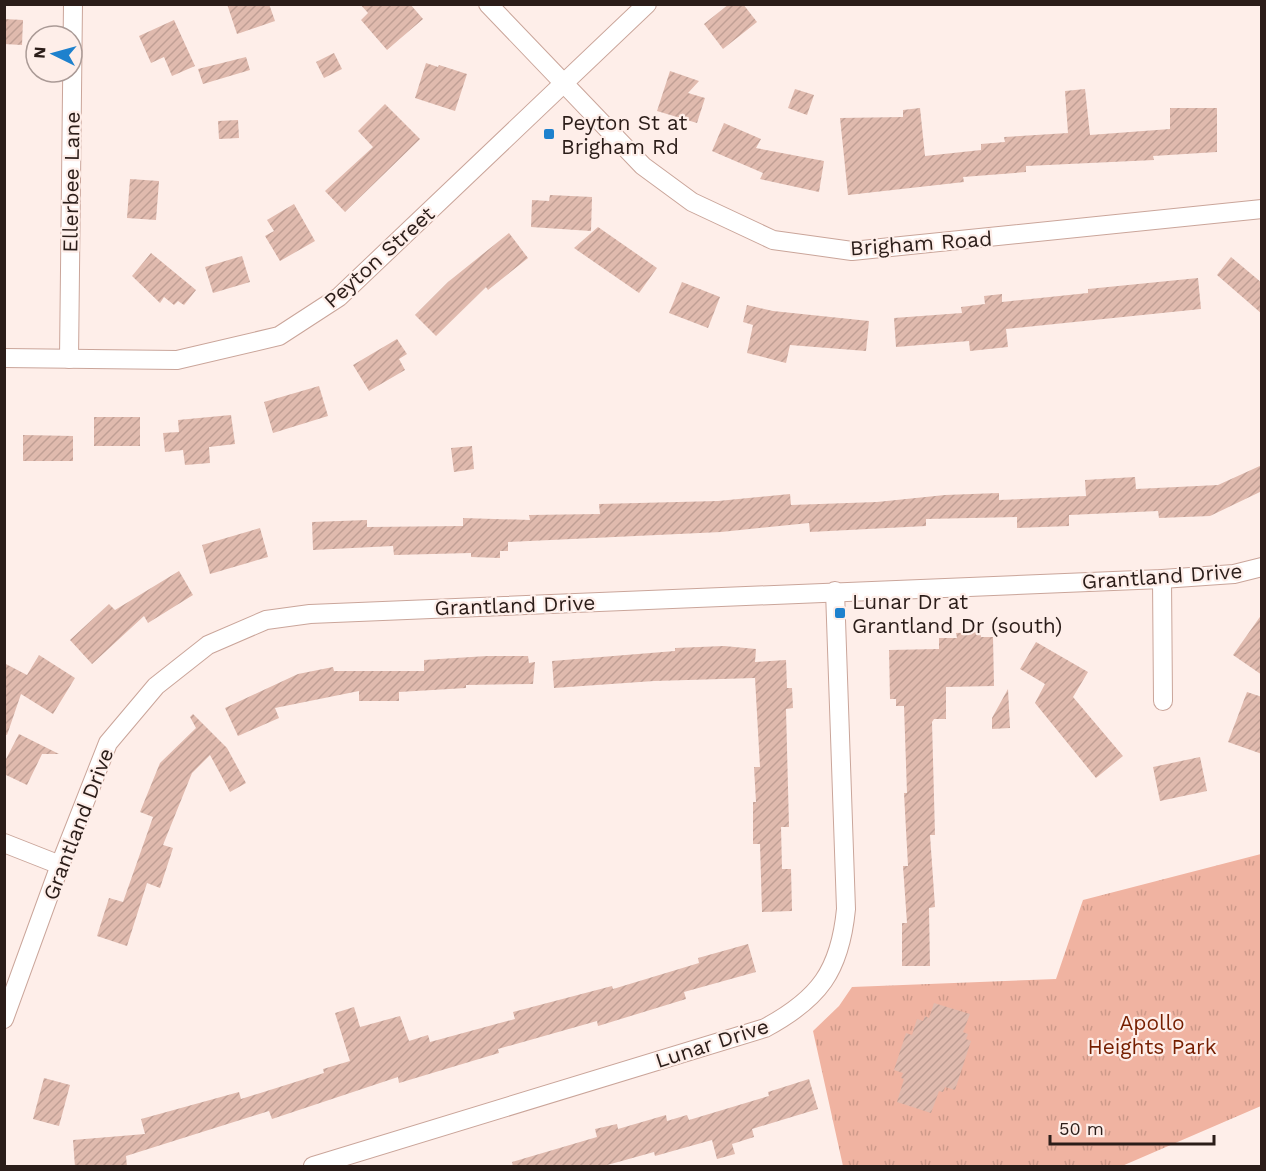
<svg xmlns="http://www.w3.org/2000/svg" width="1266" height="1171" font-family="'Work Sans',sans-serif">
<defs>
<pattern id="grass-tufts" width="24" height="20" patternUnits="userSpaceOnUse" patternTransform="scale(1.5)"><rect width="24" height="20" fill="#f0b3a1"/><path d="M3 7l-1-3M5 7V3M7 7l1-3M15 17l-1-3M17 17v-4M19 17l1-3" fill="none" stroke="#ce9a8a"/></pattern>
<pattern id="building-hatch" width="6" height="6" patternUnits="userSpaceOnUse" patternTransform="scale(1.5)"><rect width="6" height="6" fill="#e0baae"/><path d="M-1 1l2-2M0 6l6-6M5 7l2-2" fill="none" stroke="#c09f95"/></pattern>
</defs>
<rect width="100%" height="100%" fill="#feeee9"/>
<polygon fill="url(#grass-tufts)" points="1261,854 1261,1106 1122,1166 843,1166 813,1031 839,1006 852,987 1056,979 1083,900"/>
<g fill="url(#building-hatch)">
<polygon points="227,4 269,4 275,21 237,34"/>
<polygon points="360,4 410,4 423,19 387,50 361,20 368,13"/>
<polygon points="729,4 743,4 757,22 723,49 704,24"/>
<polygon points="4,19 23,20 22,45 4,44"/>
<polygon points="174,20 195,66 172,76 164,57 151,63 139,36"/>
<polygon points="334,53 342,69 324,78 316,62"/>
<polygon points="246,57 250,70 203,84 198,69"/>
<polygon points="426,63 438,67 439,65 467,74 455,111 415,98"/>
<polygon points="670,71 699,81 688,93 705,98 697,123 657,111"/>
<polygon points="795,89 814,95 807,115 788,108"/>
<polygon points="1085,89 1090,135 1170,129 1170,108 1217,108 1217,152 1153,156 1154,160 1026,166 1026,172 963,177 964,182 848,195 840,118 903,117 903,110 920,108 925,156 981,150 981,144 1005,142 1004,137 1068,133 1065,91"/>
<polygon points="385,104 420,139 345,212 325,191 373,147 358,131"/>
<polygon points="238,120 239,138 219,139 218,121"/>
<polygon points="724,123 761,139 756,148 824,161 819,192 760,179 763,173 712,151"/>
<polygon points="130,179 159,181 156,220 127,218"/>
<polygon points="550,195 592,197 591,231 531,227 532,200 549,201"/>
<polygon points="294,204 315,241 280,261 265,236 274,231 267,220"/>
<polygon points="598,227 657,268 639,293 574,248"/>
<polygon points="509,233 528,258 488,290 486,287 436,336 415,315 448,282"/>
<polygon points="151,253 196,290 184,305 178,301 174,305 164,297 160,303 132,276"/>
<polygon points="242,256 250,282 213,293 205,267"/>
<polygon points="1231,257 1262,283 1262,314 1217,275"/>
<polygon points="1198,278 1201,309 1006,329 1008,347 970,351 969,341 896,347 894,318 962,313 961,307 985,304 984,296 1002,294 1002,302 1088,293 1088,289"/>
<polygon points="682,282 720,297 708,328 669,313"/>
<polygon points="747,305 773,311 869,321 866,351 790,345 786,363 747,353 753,325 743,322"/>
<polygon points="397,339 407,354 399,359 405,370 369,391 353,365"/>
<polygon points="319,386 328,416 273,433 264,402"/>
<polygon points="231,415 235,444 209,447 210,463 185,465 183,450 165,452 163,433 179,432 178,420"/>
<rect x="94" y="417" width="46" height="29"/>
<polygon points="23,435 73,436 73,461 23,461"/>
<polygon points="472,446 474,469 454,472 451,448"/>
<polygon points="1262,465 1262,491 1210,516 1159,518 1158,511 1069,515 1069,526 1017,528 1017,517 926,519 926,526 810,532 809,523 721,532 508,542 508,551 500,551 500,558 471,557 471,553 394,555 393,546 313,550 312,522 367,520 367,527 463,526 463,518 530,520 529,515 600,514 599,504 718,501 790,494 791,505 877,502 945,495 999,493 999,500 1086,496 1085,480 1135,477 1136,489 1218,485"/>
<polygon points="260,528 268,557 210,574 202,545"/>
<polygon points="179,571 193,595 148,623 144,616 92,664 70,640 109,604 115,610"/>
<polygon points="1262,614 1262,675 1233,655"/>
<polygon points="980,632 981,637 993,637 994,686 946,687 946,719 934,719 932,722 935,835 930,835 935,907 929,908 930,966 902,966 902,923 907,923 903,866 908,866 904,793 907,793 904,706 896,706 896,699 890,699 889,650 939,649 939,638 957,638 956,633"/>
<polygon points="1036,642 1088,672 1073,697 1123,756 1096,778 1035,703 1045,684 1020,669"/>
<polygon points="724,646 756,649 755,662 786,660 787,688 792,688 793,708 786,709 789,827 781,827 782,869 791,869 792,911 762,912 760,844 753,844 753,802 756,802 754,767 760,767 755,678 654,681 554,688 552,661 675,651 675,648"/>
<polygon points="39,655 75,678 53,714 21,694 7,735 4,734 4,663 27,675"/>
<polygon points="487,656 528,656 529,663 535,662 533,684 466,685 466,688 399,692 399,701 359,701 359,691 275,708 279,718 238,736 225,708 298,674 333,667 334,671 424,671 424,660"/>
<polygon points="1008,689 1010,728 992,729 992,718"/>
<polygon points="1247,692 1262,697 1262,754 1228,742"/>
<polygon points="193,714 227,748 246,783 230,792 210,755 192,773 163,845 173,848 160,888 147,883 127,946 97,936 109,898 123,902 153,817 140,812 160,763 196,728 190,717"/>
<polygon points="19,734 59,754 42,754 27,785 4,774 4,763"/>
<polygon points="1200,757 1207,791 1160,801 1153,767"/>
<polygon points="748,944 756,972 684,992 686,999 598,1026 597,1021 498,1049 499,1053 399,1083 398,1077 272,1119 269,1111 126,1156 127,1167 75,1167 73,1140 145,1134 141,1119 239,1092 241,1099 324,1073 323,1069 350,1061 335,1013 354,1007 360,1027 400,1016 409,1041 428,1035 430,1042 515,1019 513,1012 612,986 613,989 699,963 698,958"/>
<polygon points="934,1003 970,1014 963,1032 968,1034 966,1039 971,1041 955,1090 945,1087 943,1092 939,1091 931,1113 897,1102 904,1079 901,1078 903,1073 894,1070 906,1033 912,1035 917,1019 923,1021 925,1016 929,1018"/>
<polygon points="44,1078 70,1085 59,1126 33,1119"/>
<polygon points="809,1079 818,1109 752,1129 754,1137 732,1144 735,1154 717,1159 712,1140 655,1156 654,1152 600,1167 513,1167 512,1162 597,1137 595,1129 617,1124 618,1129 666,1115 667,1121 687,1115 689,1120 769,1096 768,1092"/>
</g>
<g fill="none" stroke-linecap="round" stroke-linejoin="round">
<defs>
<g id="minor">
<polyline points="488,4 643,166 692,202 773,240 852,251 1262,209"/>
<polyline points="4,358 177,360 279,336 339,297 647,4"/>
<polyline points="69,359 73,4"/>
<polyline points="1162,579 1163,701"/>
<polyline points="4,843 60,865"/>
<polyline points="4,1019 60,865 108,743 156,686 208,645 266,620 310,614 1162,579 1234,574 1262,567"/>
<path d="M313 1166 765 1028C819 999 840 971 846 909L835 591"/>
</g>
</defs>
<use href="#minor" stroke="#caa59a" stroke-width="20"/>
<use href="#minor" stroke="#fff" stroke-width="18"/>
</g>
<g fill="#1e81cd" stroke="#feeee9" stroke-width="2">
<rect x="543" y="128" width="12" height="12" rx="3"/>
<rect x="834" y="607" width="12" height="12" rx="3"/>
</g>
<g text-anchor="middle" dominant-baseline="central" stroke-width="4.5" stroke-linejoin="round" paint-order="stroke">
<g font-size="21" fill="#2b1d19" stroke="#feeee9" text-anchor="start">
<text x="561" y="122">Peyton St at<tspan x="561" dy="24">Brigham Rd</tspan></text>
<text x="852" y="601">Lunar Dr at<tspan x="852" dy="24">Grantland Dr (south)</tspan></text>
</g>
<g font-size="21" fill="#2b1d19" stroke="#feeee9">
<text transform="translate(71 182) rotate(-89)">Ellerbee Lane</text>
<text transform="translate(921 243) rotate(-4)">Brigham Road</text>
<text transform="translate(379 257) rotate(-42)">Peyton Street</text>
<text transform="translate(1162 576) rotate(-4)">Grantland Drive</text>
<text transform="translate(515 605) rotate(-2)">Grantland Drive</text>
<text transform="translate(78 824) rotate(-69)">Grantland Drive</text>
<text transform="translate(712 1043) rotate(-18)">Lunar Drive</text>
</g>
<g font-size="21" fill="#751e00" stroke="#feeee9">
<text x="1152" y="1022">Apollo<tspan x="1152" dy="24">Heights Park</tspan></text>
</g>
</g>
<rect width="1266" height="1171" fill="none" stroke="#2b1d19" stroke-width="12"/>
<g transform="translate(54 54) rotate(275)"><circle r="28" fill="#feeee9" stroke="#aa9a96" stroke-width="1.5"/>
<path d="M0-4.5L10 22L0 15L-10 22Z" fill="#1e81cd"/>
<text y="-9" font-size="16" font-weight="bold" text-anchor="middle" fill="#2b1d19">N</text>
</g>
<path d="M1050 1135v9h164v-9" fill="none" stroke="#2b1d19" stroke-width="3"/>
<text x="1059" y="1135" font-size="18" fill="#2b1d19" stroke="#feeee9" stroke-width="4.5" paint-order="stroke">50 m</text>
</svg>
